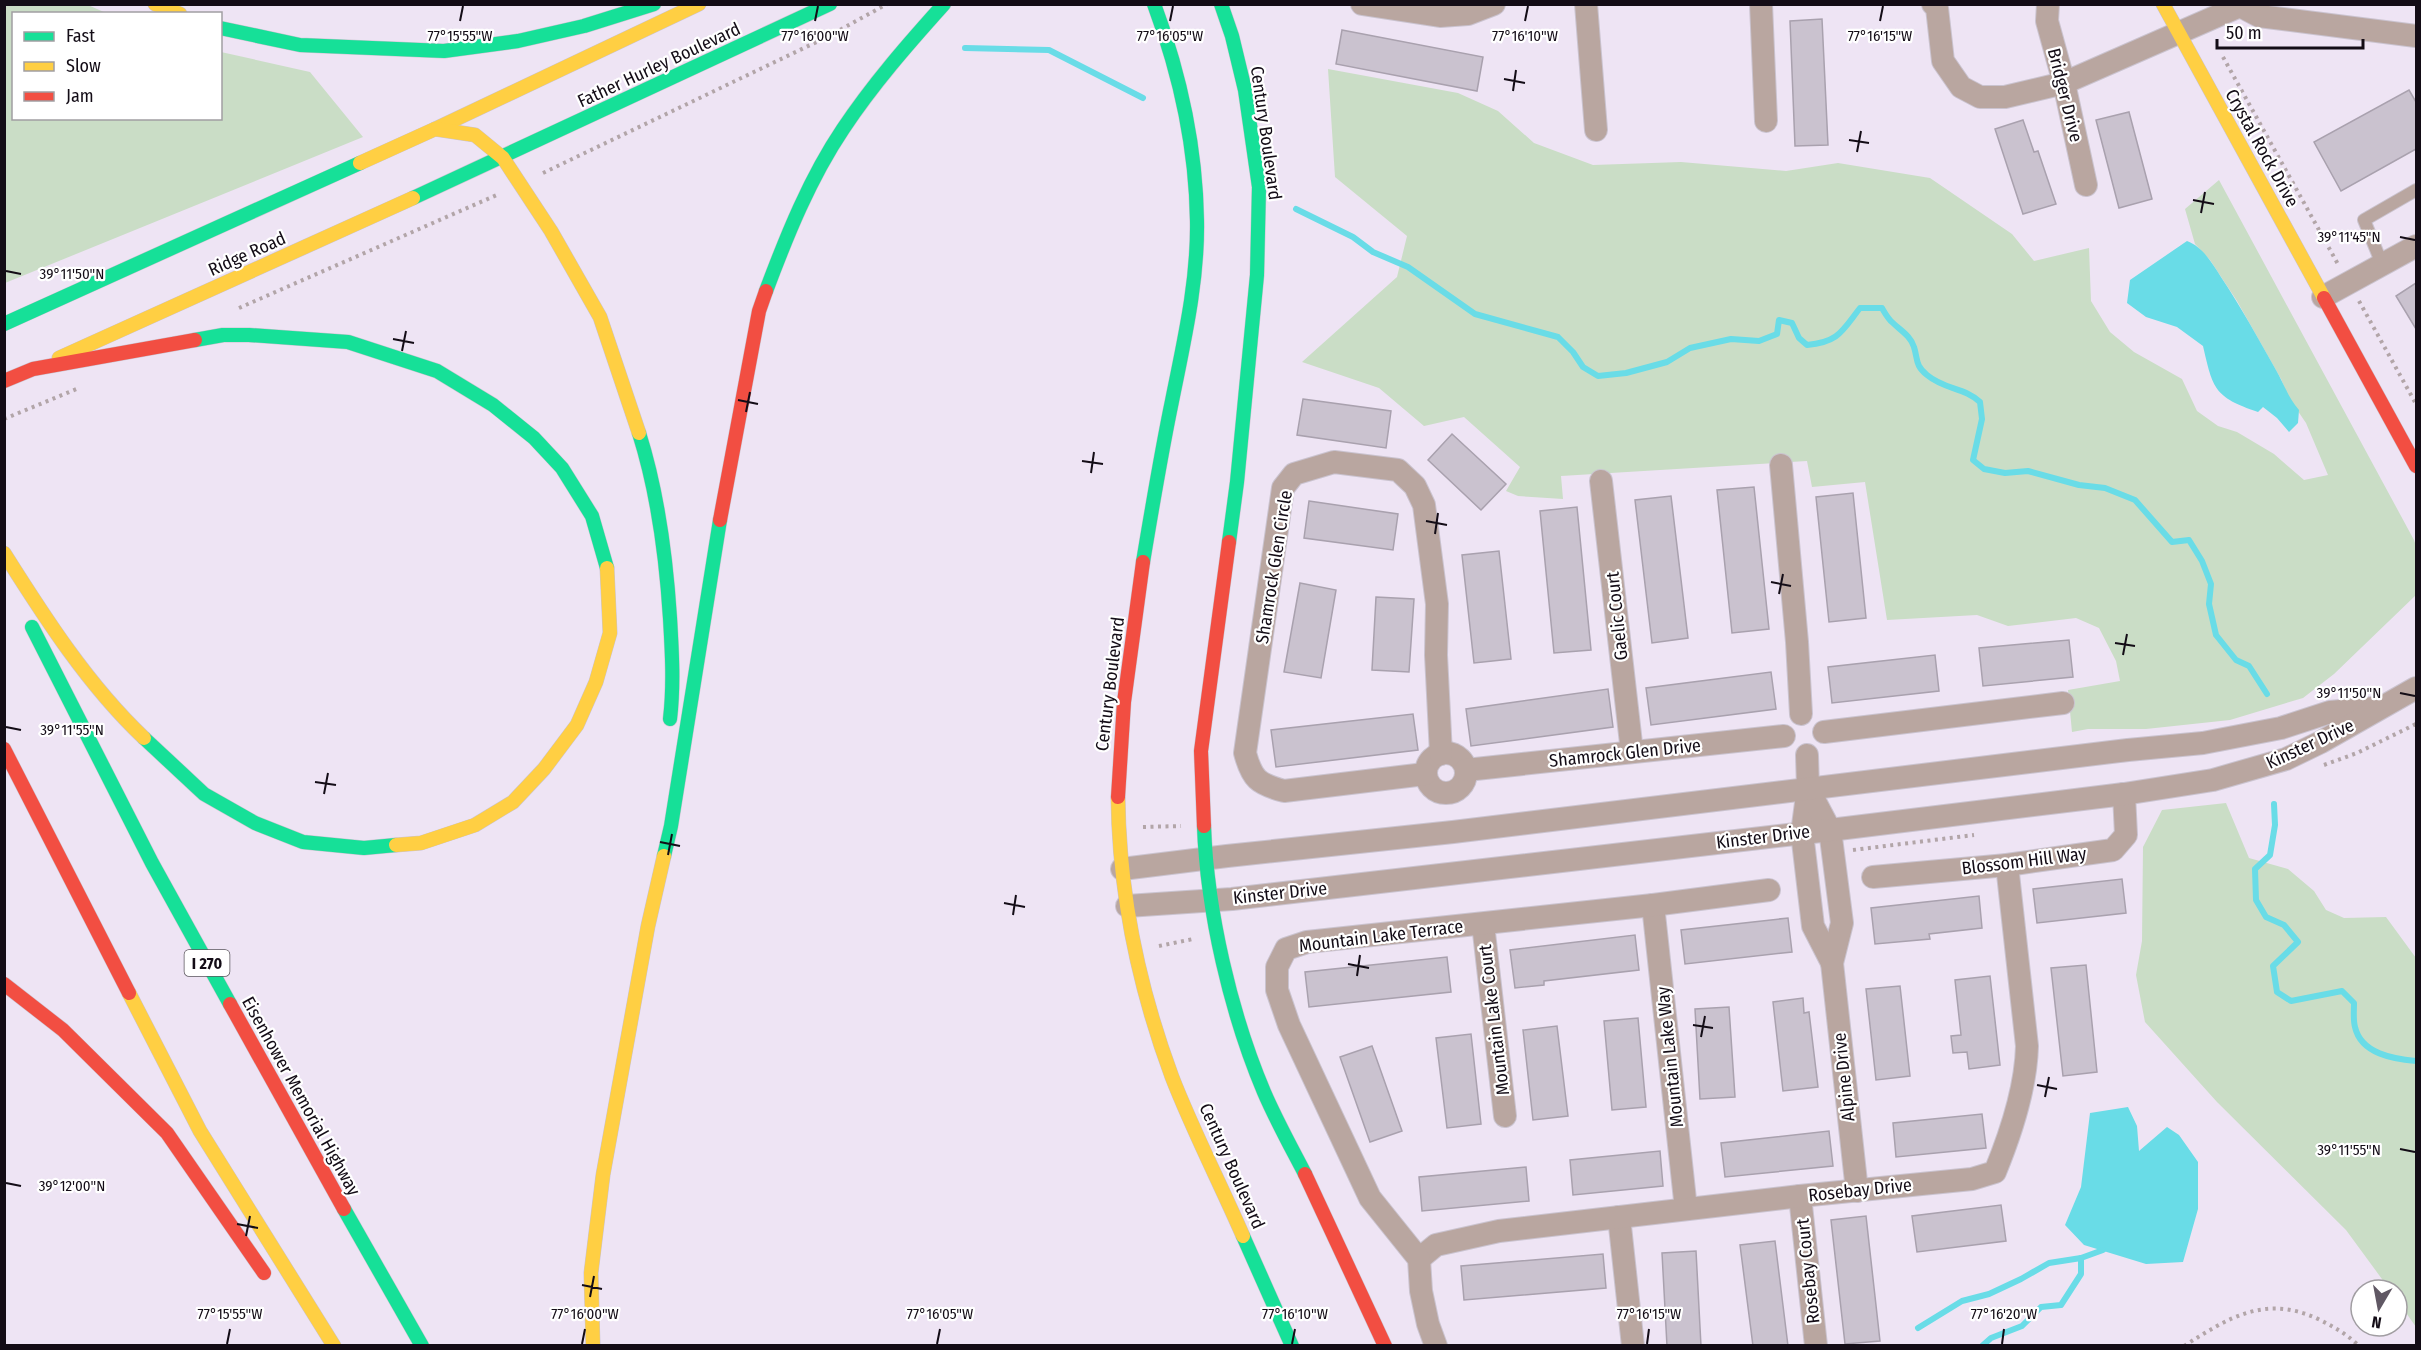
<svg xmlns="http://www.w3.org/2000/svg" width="2421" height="1350" font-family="'Fira Sans Condensed',sans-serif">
<rect width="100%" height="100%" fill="#eee4f4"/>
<g fill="#caddc6">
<polygon points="5,4 88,5 106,13 14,14 14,118 220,118 221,52 310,72 363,137 5,283"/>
<polygon points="1328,69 1458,93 1498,111 1534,143 1593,165 1681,162 1786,171 1838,163 1930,178 2012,234 2034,261 2089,248 2091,301 2110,332 2134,352 2182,379 2197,411 2218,426 2237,432 2274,454 2304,480 2328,475 2306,423 2289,398 2281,379 2237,301 2210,260 2195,244 2185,209 2219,180 2414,540 2416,546 2416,595 2334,674 2303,698 2230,720 2146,729 2088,729 2072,732 2068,690 2120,681 2116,661 2099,628 2076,618 2008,626 1977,615 1887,620 1865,482 1812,487 1807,461 1561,476 1563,499 1518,496 1506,491 1520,467 1464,417 1424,426 1379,388 1302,362 1397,277 1407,236 1335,177"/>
<polygon points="2226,803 2249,858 2288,869 2314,891 2326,910 2344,918 2386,917 2416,958 2416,1327 2397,1300 2397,1290 2390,1290 2346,1230 2217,1102 2145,1022 2136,975 2142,941 2143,847 2162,810"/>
</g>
<g fill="#69dce7">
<path d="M2187 241C2203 247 2212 263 2221 277 2241 307 2258 338 2276 370 2284 384 2288 397 2299 410L2298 423 2289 432 2277 418 2263 407 2258 412C2214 397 2213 389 2203 346L2177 327 2146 317 2127 303 2130 280Z"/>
<polygon points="2128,1107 2137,1126 2139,1151 2167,1127 2179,1135 2198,1162 2198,1209 2183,1262 2146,1264 2084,1245 2065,1225 2081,1187 2090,1113"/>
</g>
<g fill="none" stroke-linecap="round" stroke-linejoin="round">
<g stroke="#69dce7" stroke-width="6">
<polyline points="965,48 1049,50 1143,98"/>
<path d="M1296 209 1353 237 1373 252 1408 267 1475 314 1558 337 1573 352 1583 367 1598 376 1626 373 1667 362 1690 348 1731 339 1759 341 1777 334 1779 320 1792 323 1799 338 1807 345C1839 342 1842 331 1860 308H1882C1885 313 1888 319 1893 323 1900 330 1911 336 1914 347 1918 360 1915 365 1927 375 1945 390 1964 387 1980 402L1982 419 1973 460 1984 469 2005 473 2028 471 2079 485 2105 488 2135 500 2172 542 2189 540 2202 561 2211 584 2209 604 2216 635 2236 660 2249 666 2267 694"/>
<path d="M2274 804 2275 825 2270 855 2255 869 2256 900 2266 917 2284 925 2298 942 2273 966 2277 992 2291 1001 2342 991 2354 1003C2354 1011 2353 1020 2355 1027 2361 1054 2394 1059 2416 1061"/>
<polyline points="1918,1328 1962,1301 1989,1294 2021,1279 2049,1263 2081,1258 2103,1250"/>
<polyline points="1982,1346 1991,1338 2022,1326 2041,1307 2061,1305 2081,1274 2081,1258"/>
</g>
</g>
<g fill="#cac2cf" stroke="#a9a1ae" stroke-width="1.5">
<polygon points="1822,19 1828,145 1795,146 1790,21"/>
<polygon points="1342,30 1483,57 1477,91 1336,64"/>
<polygon points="2409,90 2416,102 2416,149 2341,191 2314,142"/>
<polygon points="2129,112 2152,199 2119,208 2096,120"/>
<polygon points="2023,120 2034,152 2038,151 2056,204 2023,214 1995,129"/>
<polygon points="2416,283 2416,329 2396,296"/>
<polygon points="1303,399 1391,411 1386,448 1297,435"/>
<polygon points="1452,434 1506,484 1481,510 1428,460"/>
<polygon points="1754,487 1769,629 1732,633 1717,490"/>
<polygon points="1853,493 1866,618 1829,622 1816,497"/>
<polygon points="1671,496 1688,638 1652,643 1635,500"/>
<polygon points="1309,501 1398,514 1393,550 1304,538"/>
<polygon points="1577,507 1591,650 1554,653 1540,511"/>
<polygon points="1499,551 1511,659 1474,663 1462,555"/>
<polygon points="1300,583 1336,590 1321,678 1284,672"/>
<polygon points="1376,597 1414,599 1409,672 1372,670"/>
<polygon points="2069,640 2073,677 1983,686 1979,648"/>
<polygon points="1935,655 1939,691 1832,703 1828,667"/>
<polygon points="1771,672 1776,709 1651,725 1646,688"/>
<polygon points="1608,689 1613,727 1471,746 1466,709"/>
<polygon points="1413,714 1418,750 1276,767 1271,730"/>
<polygon points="2122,879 2126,913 2037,923 2033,889"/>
<polygon points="1979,896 1982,928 1929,934 1930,939 1875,944 1871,908"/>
<polygon points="1788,918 1792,952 1685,964 1681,930"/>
<polygon points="1635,935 1639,970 1544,981 1544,985 1515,988 1510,950"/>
<polygon points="1447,957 1451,992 1309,1007 1305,972"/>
<polygon points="2086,965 2097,1072 2063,1076 2051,968"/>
<polygon points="1990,976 2000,1065 1969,1069 1967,1052 1953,1053 1951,1036 1961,1035 1955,980"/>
<polygon points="1900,986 1910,1076 1876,1080 1866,989"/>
<polygon points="1803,998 1804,1013 1809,1012 1818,1087 1783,1091 1773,1002"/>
<polygon points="1729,1007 1735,1097 1700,1099 1695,1009"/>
<polygon points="1638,1018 1646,1107 1612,1110 1604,1021"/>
<polygon points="1557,1026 1568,1116 1533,1120 1523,1030"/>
<polygon points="1471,1034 1481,1124 1447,1128 1436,1038"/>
<polygon points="1372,1046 1402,1131 1370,1142 1340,1057"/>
<polygon points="1982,1114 1986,1148 1896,1157 1893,1123"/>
<polygon points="1829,1131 1833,1166 1725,1177 1721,1143"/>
<polygon points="1660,1151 1663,1186 1573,1195 1570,1160"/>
<polygon points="1526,1167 1529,1201 1422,1211 1419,1177"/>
<polygon points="2001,1205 2006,1241 1917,1252 1912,1216"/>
<polygon points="1866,1216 1880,1341 1845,1344 1831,1220"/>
<polygon points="1775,1241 1788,1346 1753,1346 1740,1245"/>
<polygon points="1696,1251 1701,1346 1667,1346 1662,1253"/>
<polygon points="1603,1254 1606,1288 1464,1300 1461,1266"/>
</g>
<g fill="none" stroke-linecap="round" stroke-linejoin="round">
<defs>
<polyline id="lane" points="2382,264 2364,220 2416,190"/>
<g id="street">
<polyline points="1362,4 1440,16 1468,14 1494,4"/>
<polyline points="1586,4 1596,130"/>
<polyline points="1761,4 1766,121"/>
<polyline points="1933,4 1937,8 1943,61 1961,87 1980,97 2005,97 2064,83 2240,6 2259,16 2416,36"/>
<polyline points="2048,4 2047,21 2064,83 2086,185"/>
<polyline points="2323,297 2416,246"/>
<polyline points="1781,465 1797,642 1801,714"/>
<polyline points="1601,481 1632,752"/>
<polyline points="1824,732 2063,703"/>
<circle cx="1446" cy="773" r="20"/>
<polyline points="1807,755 1808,788 1802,833 1813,926 1832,963"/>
<polyline points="1466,770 1784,736"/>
<path d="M1425 774 1284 791C1258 784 1252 779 1245 753L1283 488 1294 474 1334 462 1398 470 1415 486 1424 505 1437 604 1436 655 1441 754"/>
<polyline points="1808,788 1830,830 1842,923 1832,963 1857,1191"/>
<polyline points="1122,869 1227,856 1453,832 2128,750 2203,743 2281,728 2330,712 2374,708"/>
<polyline points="1873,877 2007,865 2113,850 2126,835 2124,794"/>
<polyline points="1653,905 1686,1209"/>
<polyline points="1127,906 1232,899 1830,830 2124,794 2213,780 2286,759 2321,742 2416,688"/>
<polyline points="1483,924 1505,1116"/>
<polyline points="1800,1196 1816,1346"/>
<polyline points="1619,1217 1633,1346"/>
<path d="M1419 1259 1436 1245 1499 1231 1800 1196 1972 1179 1995 1172C2011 1133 2026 1088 2027 1046L2007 865"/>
<polyline points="1436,1346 1428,1324 1421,1291 1419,1259 1370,1198 1289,1025 1277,990 1277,967 1286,949 1307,942 1653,905 1769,890"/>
</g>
<g id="fast">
<polyline points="1221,4 1232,36 1245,90 1259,187 1257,275 1237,482 1229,542"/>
<polyline points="220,28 300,45 444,51 518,41 584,26 654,4"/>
<polyline points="413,198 830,4"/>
<path d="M766 291C787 235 810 178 843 129 873 84 908 44 944 4"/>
<polyline points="4,324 360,163"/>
<polyline points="195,340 223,335 249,335 348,342 437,371 493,405 534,438 562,468 592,516 607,568"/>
<path d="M639 433C658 493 666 555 670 618 672 652 674 685 670 719"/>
<path d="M1143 562C1152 508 1161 454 1172 401 1184 341 1198 282 1197 221 1196 146 1180 74 1154 4"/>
<polyline points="32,627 152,863 230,1004"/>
<polyline points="144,738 204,794 255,823 303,842 364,848 396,845"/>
<path d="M1204 826C1207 912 1231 1014 1264 1092 1276 1120 1291 1147 1305 1174"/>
<polyline points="664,856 671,826 720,520"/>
<polyline points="344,1209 422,1346"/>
<polyline points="1243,1236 1292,1346"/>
</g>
<g id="slow">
<polyline points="155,4 180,14"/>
<polyline points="2163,4 2324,298"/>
<polyline points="435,129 699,4"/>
<polyline points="360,163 435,129 475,135 503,158 551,231 600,317 639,433"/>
<polyline points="59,358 413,198"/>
<path d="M4 553C45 618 88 685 144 738"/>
<path d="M1118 797C1119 893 1139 988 1172 1077 1193 1131 1220 1183 1243 1236"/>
<polyline points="396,845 421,843 475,825 513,802 544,769 577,725 596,682 610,633 607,568"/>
<polyline points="129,993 200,1131 334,1346"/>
<polyline points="593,1346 591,1273 603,1175 648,926 664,856"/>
</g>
<g id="jam">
<polyline points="2324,298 2416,466"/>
<polyline points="4,381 33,369 195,340"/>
<polyline points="720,520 759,311 766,291"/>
<polyline points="4,749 129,993"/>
<polyline points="1118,797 1124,702 1143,562"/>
<polyline points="1204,826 1201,751 1229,542"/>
<polyline points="4,984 63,1030 167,1133 264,1273"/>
<polyline points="230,1004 344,1209"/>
<polyline points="1305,1174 1385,1346"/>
</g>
</defs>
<use href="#lane" stroke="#cac3cf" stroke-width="14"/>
<use href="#street" stroke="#cac3cf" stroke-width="24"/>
<use href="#fast" stroke="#cac3cf" stroke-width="15"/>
<use href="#slow" stroke="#cac3cf" stroke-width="15"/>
<use href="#jam" stroke="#cac3cf" stroke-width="15"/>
<g stroke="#b2a5a8" stroke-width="4" stroke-dasharray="3 4.5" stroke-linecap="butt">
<polyline points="2223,57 2339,266"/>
<polyline points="543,173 827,37 887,4"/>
<polyline points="2359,301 2416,404"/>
<polyline points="239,308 499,194"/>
<polyline points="4,419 79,388"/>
<polyline points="2324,765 2357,753 2416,724"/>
<polyline points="1143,827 1181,826"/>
<polyline points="1853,850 1974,835"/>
<polyline points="1159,946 1193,939"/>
<path d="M2184 1346C2228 1318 2264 1295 2316 1318 2332 1326 2346 1333 2359 1346"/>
</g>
<use href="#lane" stroke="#b9a6a0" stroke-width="12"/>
<use href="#street" stroke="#b9a6a0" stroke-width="22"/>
<use href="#fast" stroke="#16e098" stroke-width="14"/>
<use href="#slow" stroke="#ffcf43" stroke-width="14"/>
<use href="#jam" stroke="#f24e42" stroke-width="14"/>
</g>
<path fill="none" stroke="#130c16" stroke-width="2" d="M460 21 463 6M815 21 818 6M1170 21 1173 6M1525 21 1528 6M1880 21 1883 6M1504 79 1525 83M1513 91 1516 70M1849 140 1869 143M1857 152 1861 131M2193 200 2214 204M2201 213 2205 192M2400 237 2415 240M6 271 21 274M393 339 414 343M402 351 406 331M738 400 758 404M746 412 750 392M1082 461 1103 464M1091 473 1094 452M1426 521 1447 525M1435 534 1438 513M1771 582 1791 586M1779 594 1783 574M2115 643 2135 646M2123 655 2127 634M2400 693 2415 696M6 727 21 730M315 782 336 785M324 794 328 773M660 842 680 846M668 855 672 834M1004 903 1025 907M1013 915 1016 895M1348 964 1369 968M1357 976 1360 955M1693 1025 1713 1028M1701 1037 1705 1016M2037 1085 2057 1089M2045 1097 2049 1077M2400 1149 2415 1152M6 1183 21 1186M237 1224 258 1228M246 1236 250 1216M582 1285 602 1289M590 1297 594 1276M227 1344 230 1329M582 1344 585 1329M937 1344 940 1329M1292 1344 1295 1329M1647 1344 1649 1329M2002 1344 2004 1329"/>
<g text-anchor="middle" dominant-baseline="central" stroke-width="4.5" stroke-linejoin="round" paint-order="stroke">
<rect fill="#fff" stroke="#5a555c" stroke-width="1.5" x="184.5" y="950" width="45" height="26" rx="4.5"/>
<g font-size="16" font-weight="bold" fill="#130c16">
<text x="207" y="963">I 270</text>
</g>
<g font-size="18" fill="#130c16" stroke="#fff">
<text transform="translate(659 65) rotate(-25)">Father Hurley Boulevard</text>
<text transform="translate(2065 95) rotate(76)">Bridger Drive</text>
<text transform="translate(1266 133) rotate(82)">Century Boulevard</text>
<text transform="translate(2262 148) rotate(61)">Crystal Rock Drive</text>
<text transform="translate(247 254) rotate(-24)">Ridge Road</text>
<text transform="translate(1274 567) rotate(-81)">Shamrock Glen Circle</text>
<text transform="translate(1617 616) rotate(-96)">Gaelic Court</text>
<text transform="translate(1110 684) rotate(-83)">Century Boulevard</text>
<text transform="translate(2310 744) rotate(-25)">Kinster Drive</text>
<text transform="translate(1625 753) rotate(-6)">Shamrock Glen Drive</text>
<text transform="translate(1763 837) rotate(-7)">Kinster Drive</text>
<text transform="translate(2024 861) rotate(-7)">Blossom Hill Way</text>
<text transform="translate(1280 893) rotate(-6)">Kinster Drive</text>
<text transform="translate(1381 936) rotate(-7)">Mountain Lake Terrace</text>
<text transform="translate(1494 1020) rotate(-97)">Mountain Lake Court</text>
<text transform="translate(1670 1057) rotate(-96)">Mountain Lake Way</text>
<text transform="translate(1844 1077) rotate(-96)">Alpine Drive</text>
<text transform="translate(301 1096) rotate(61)">Eisenhower Memorial Highway</text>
<text transform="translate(1232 1166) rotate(66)">Century Boulevard</text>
<text transform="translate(1860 1190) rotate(-6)">Rosebay Drive</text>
<text transform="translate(1808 1271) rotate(-96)">Rosebay Court</text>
</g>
</g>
<g font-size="15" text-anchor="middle" fill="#130c16" stroke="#fff" stroke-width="4.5" stroke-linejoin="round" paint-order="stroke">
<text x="460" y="41">77°15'55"W</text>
<text x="815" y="41">77°16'00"W</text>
<text x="1170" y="41">77°16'05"W</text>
<text x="1525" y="41">77°16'10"W</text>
<text x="1880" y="41">77°16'15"W</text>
<text x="2349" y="242">39°11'45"N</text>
<text x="72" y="279">39°11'50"N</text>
<text x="2349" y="698">39°11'50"N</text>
<text x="72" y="735">39°11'55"N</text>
<text x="2349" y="1155">39°11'55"N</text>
<text x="72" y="1191">39°12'00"N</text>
<text x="230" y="1319">77°15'55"W</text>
<text x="585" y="1319">77°16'00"W</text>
<text x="940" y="1319">77°16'05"W</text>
<text x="1295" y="1319">77°16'10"W</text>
<text x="1649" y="1319">77°16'15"W</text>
<text x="2004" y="1319">77°16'20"W</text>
</g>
<rect width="2421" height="1350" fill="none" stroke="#130c16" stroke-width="12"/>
<rect x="12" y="12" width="210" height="108" fill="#ffffff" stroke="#a19ea2" stroke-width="1.5"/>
<rect x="24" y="32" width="30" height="9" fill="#16e098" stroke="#a19ea2" stroke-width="1.5"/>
<text x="66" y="42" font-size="18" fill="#130c16">Fast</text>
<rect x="24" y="62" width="30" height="9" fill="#ffcf43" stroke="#a19ea2" stroke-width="1.5"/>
<text x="66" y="72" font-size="18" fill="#130c16">Slow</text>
<rect x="24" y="92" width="30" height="9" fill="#f24e42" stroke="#a19ea2" stroke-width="1.5"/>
<text x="66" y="102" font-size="18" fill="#130c16">Jam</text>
<g transform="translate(2379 1308) rotate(190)"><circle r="28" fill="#ffffff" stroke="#a19ea2" stroke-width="1.5"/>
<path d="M0-4.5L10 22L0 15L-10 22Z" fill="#605864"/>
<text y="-9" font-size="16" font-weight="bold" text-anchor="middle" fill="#130c16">N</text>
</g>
<path d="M2217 39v9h146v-9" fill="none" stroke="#130c16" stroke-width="3"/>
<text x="2226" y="39" font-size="18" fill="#130c16" stroke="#ffffff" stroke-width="4.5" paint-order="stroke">50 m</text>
</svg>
